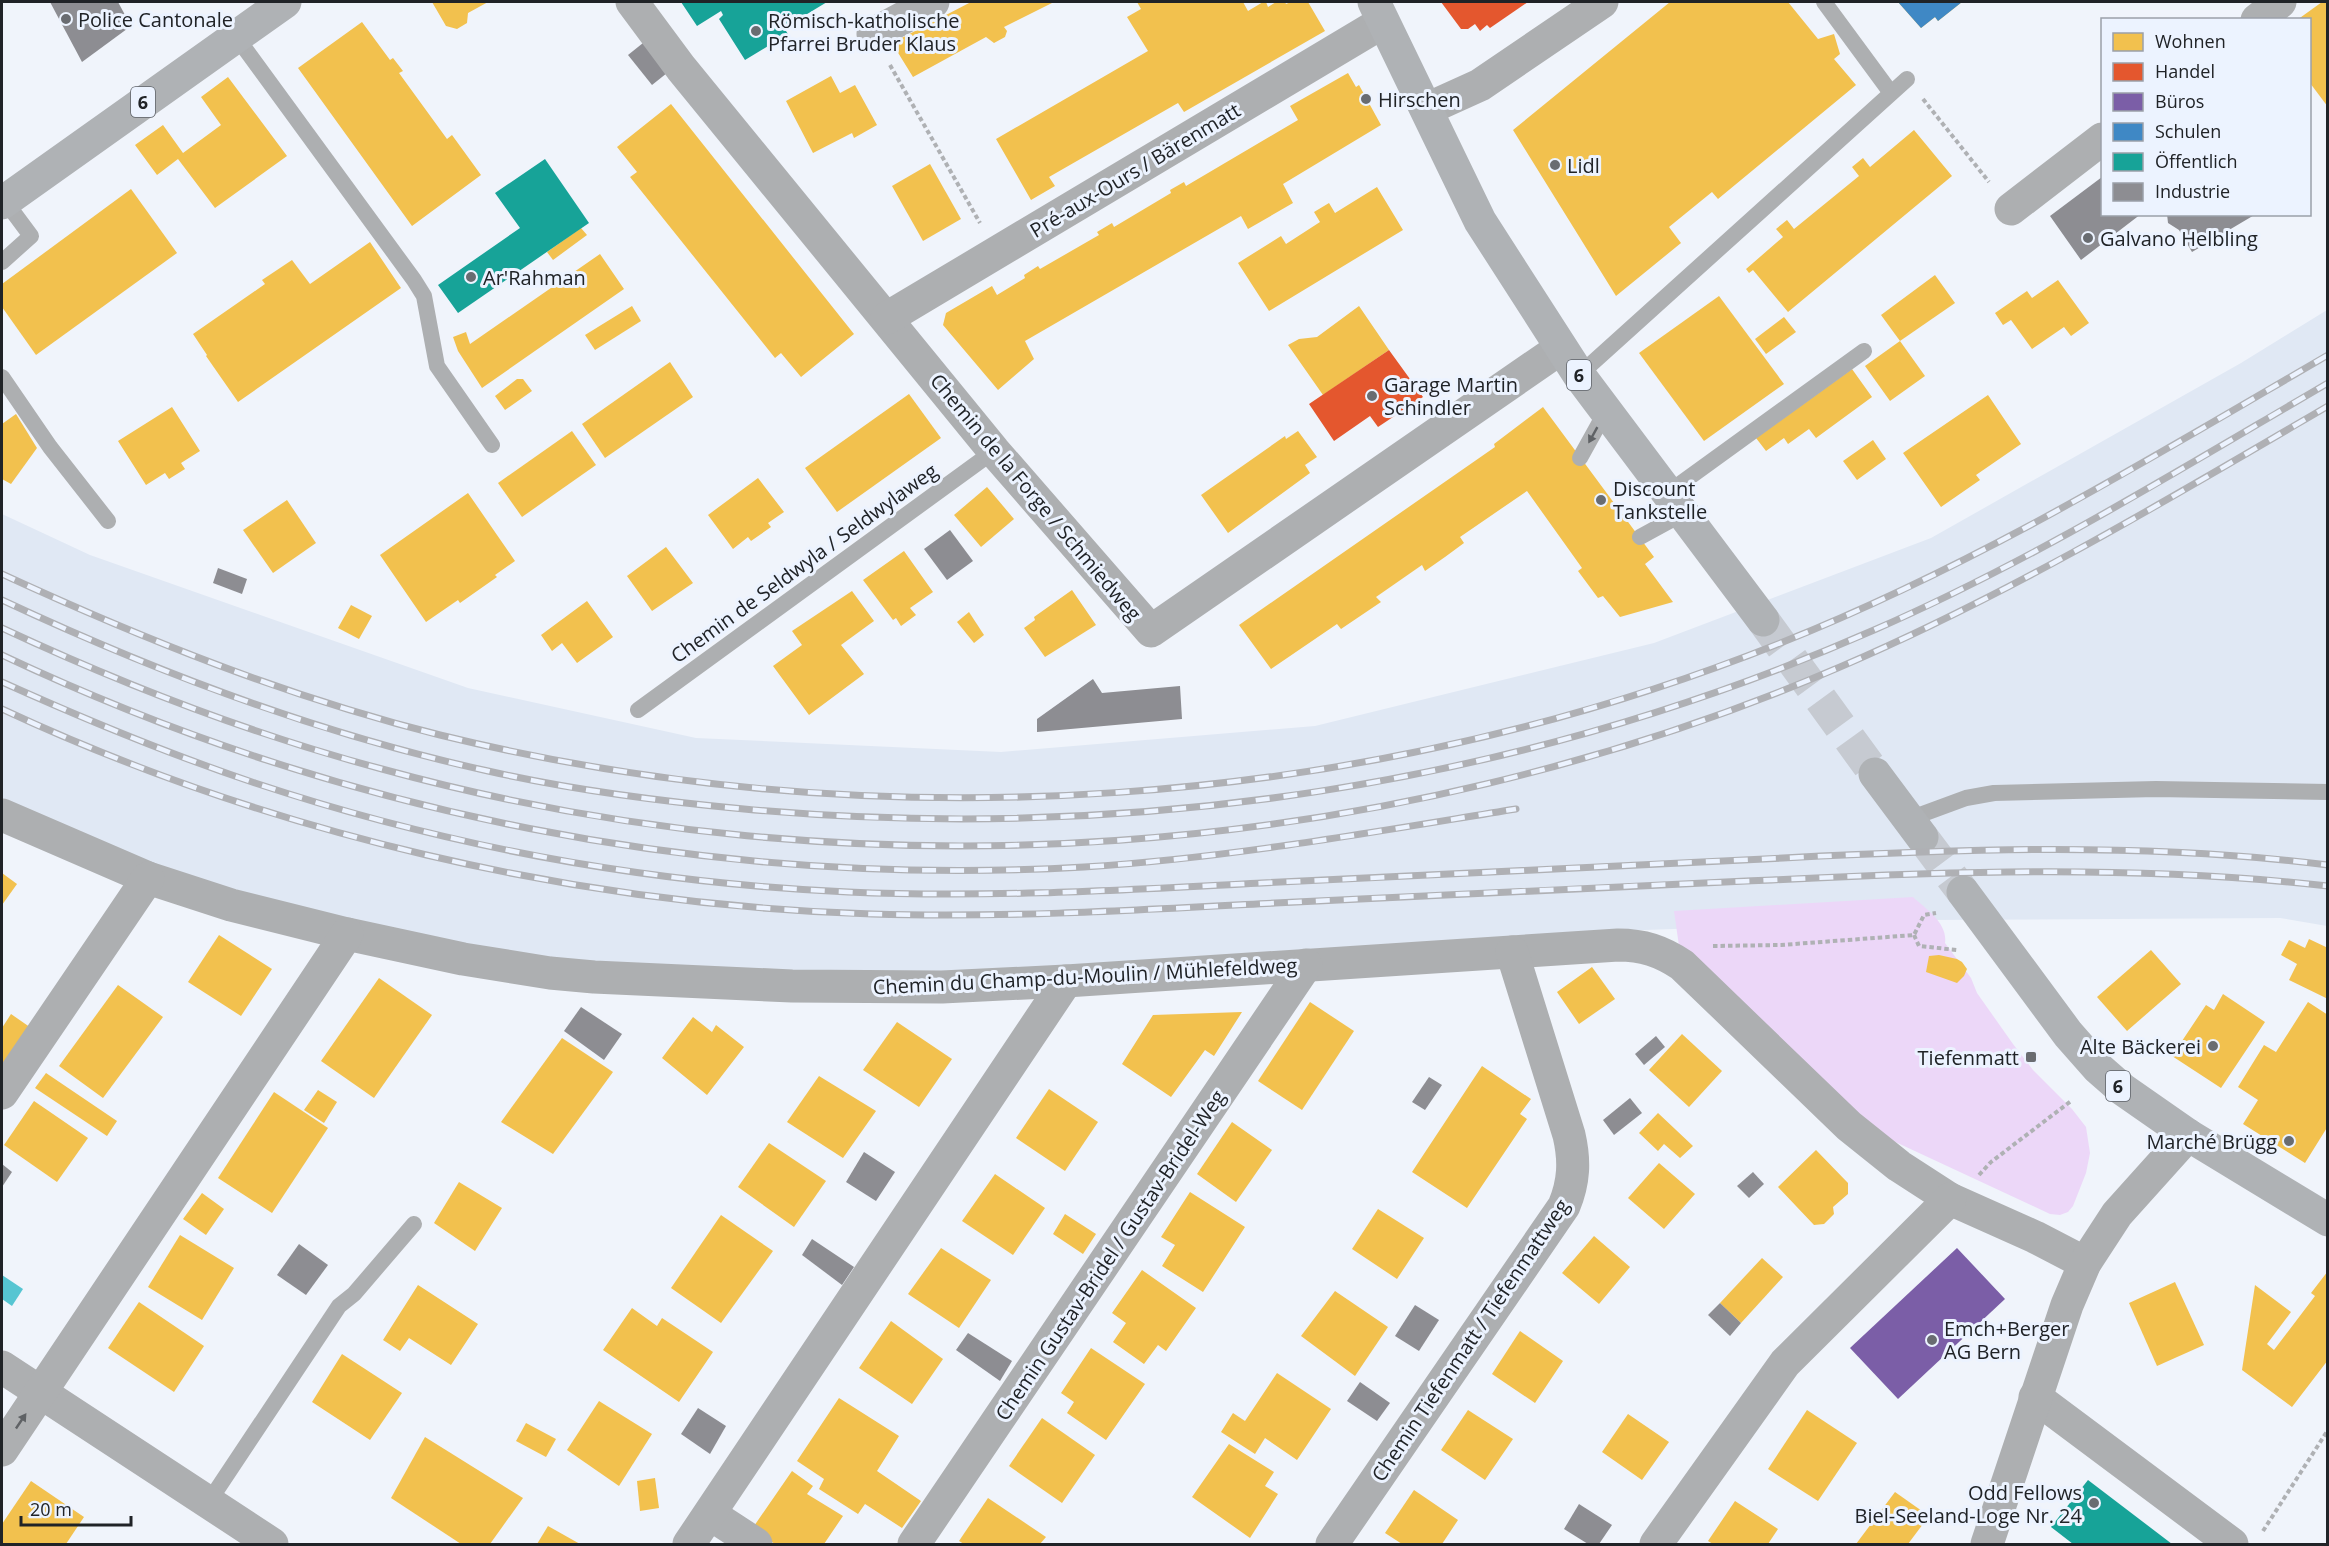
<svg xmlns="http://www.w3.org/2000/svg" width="2329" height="1546" font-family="'Open Sans',sans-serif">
<rect width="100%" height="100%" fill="#f0f4fb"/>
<polygon fill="#e0e8f4" points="2327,310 2327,926 2280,918 1927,920 1645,930 948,972 796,974 569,961 503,951 325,915 151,866 2,801 2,514 90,555 468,688 696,738 1001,752 1315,726 1654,643 1931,538 2241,363"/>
<path fill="#ecd7f8" d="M1913 897C1926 909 1948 923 1945 943L1971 978 1977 993 2013 1044 2033 1070 2072 1109 2086 1127 2090 1153 2086 1173 2073 1206 2068 1212 2060 1215 2050 1214 1889 1139 1853 1113 1679 946 1674 911Z"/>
<polygon fill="#56c5d2" points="2,1275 23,1289 12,1306 2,1299"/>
<g fill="#f2c14e">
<polygon points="432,2 488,2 468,13 467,23 457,29 446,26"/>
<polygon points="971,2 1054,2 1004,27 1007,31 1005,37 994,43 986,37 913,77 892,43"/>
<polygon points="1137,2 1243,2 1248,11 1263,2 1266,2 1268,7 1276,2 1285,2 1286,4 1291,2 1308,2 1325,31 1184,112 1178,103 1049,177 1055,186 1031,200 996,139 1148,51 1127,17 1141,9"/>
<polygon points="1670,2 1788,2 1818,39 1834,34 1840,54 1834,59 1856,85 1718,199 1712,192 1669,227 1681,243 1616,296 1513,130"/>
<polygon points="1898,2 1962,2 1938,21 1935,17 1921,28"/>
<polygon points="2322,2 2328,2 2328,107 2310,83 2310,20 2297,20"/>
<polygon points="362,22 390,60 393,58 403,71 399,73 447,139 452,135 481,175 412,226 298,68"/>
<polygon points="1348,73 1356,87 1359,85 1381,125 1283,184 1293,203 1248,229 1241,216 1025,341 1034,359 998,390 943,325 946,313 992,286 997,295 1025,278 1024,275 1038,266 1040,269 1099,235 1097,232 1112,223 1114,227 1171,193 1170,190 1184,182 1186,186 1298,120 1290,106"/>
<polygon points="831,76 840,93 855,85 877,125 854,138 852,133 813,153 786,101"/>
<polygon points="228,77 287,156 215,208 178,159 157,175 135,145 163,125 183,153 221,125 201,97"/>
<polygon points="671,104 854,334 801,377 781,353 775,358 630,177 637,172 617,147"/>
<polygon points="1914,130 1952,176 1788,312 1753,270 1749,273 1746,269 1783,237 1776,229 1787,220 1794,229 1859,176 1852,167 1863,158 1870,167"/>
<polygon points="930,164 961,219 923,241 892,186"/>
<polygon points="1377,187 1403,230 1269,311 1238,263 1281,236 1286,244 1320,222 1314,212 1329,203 1335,213"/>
<polygon points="131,189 177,253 36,355 2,307 2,284"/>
<polygon points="581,228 587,235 553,260 547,252"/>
<polygon points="370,242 401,288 238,402 206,356 207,355 193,334 265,284 262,280 292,260 310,284"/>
<polygon points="600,254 624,289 482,388 458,351 453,337 466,332 470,344"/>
<polygon points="1935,275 1955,303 1900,341 1881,315"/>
<polygon points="2058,280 2089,323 2071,336 2064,327 2032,349 2011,320 2003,325 1995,313 2027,291 2032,298"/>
<polygon points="1719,296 1784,384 1704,441 1639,353"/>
<polygon points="632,306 641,321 595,350 585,335"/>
<polygon points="1359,306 1389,350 1323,395 1288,345 1299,339 1317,337"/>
<polygon points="1784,317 1796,332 1766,354 1755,339"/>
<polygon points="1900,341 1925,376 1890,401 1865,366"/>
<polygon points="670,362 693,397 605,458 582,424"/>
<polygon points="1852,369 1872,397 1816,438 1809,429 1788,444 1784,438 1766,451 1756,438"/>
<polygon points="517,379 523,379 532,391 505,410 495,396"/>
<polygon points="909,394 941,438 837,512 805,468"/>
<polygon points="1988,395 2021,444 1976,475 1980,480 1941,507 1903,453"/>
<polygon points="172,407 200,451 181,463 185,469 169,479 165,473 146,485 118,441"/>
<polygon points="1543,407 1654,557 1645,564 1673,602 1620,617 1603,596 1598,598 1578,571 1582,568 1527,491 1460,537 1464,543 1445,557 1425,571 1422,565 1376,597 1381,602 1341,629 1337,624 1271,669 1239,625 1495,447 1494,444"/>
<polygon points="16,414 37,448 11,484 2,479 2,424"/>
<polygon points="572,431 596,465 522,517 498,483"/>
<polygon points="1298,431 1317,457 1305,465 1310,473 1228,533 1201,495 1285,436 1286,439"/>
<polygon points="1873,440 1886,459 1857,480 1843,461"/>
<polygon points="758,478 784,512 768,523 771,527 751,541 748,537 733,549 708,515"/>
<polygon points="987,487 1014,519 981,547 954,515"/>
<polygon points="468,493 515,561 495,575 497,577 460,603 458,600 426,622 380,555"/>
<polygon points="287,500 316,543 273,573 243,530"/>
<polygon points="666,547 693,583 652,611 627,576"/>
<polygon points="904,551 933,592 910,608 916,615 901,626 896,618 893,620 863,580"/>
<polygon points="1072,590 1096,625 1045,657 1024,628 1035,620 1034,617"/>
<polygon points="852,591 874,621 841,645 864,674 809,715 773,666 802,645 792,631"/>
<polygon points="587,601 613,637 577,663 562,643 552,651 541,635"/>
<polygon points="351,605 372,616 359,639 338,628"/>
<polygon points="969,612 984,635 974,643 957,622"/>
<polygon points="2,873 17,884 2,905"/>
<polygon points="219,935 272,969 241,1016 188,982"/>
<polygon points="2309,939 2328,948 2328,999 2289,980 2297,964 2281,955 2289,940 2305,948"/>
<polygon points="2151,950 2181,984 2127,1031 2097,997"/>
<polygon points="1939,955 1957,959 1962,962 1967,969 1964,976 1957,983 1926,972 1929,956"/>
<polygon points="1592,967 1615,999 1579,1024 1557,992"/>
<polygon points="379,978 432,1015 374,1098 321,1061"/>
<polygon points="118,985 163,1017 103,1098 59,1066"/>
<polygon points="2223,994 2265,1022 2221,1088 2172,1056 2206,1005 2214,1010"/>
<polygon points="1310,1002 1354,1031 1302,1110 1258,1081"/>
<polygon points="2308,1002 2328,1015 2328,1126 2305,1163 2243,1124 2258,1100 2238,1087 2264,1045 2276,1052"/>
<polygon points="1242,1012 1214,1056 1205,1050 1171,1097 1122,1064 1153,1015"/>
<polygon points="11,1014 34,1030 8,1068 2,1064 2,1028"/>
<polygon points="693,1017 712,1032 716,1025 744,1047 707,1095 662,1058"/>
<polygon points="897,1022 952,1059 919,1107 863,1070"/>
<polygon points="1682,1034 1722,1071 1689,1107 1649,1070"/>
<polygon points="562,1038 613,1072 553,1154 501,1122"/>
<polygon points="1482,1066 1531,1099 1520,1114 1527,1119 1467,1208 1412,1172"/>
<polygon points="46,1073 117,1121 107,1136 35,1088"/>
<polygon points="819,1076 876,1111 843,1158 787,1122"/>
<polygon points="1049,1089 1098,1122 1065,1171 1016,1138"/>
<polygon points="318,1090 337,1102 324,1123 304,1110"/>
<polygon points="274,1092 328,1128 272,1213 218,1178"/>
<polygon points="34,1101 88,1138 57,1182 4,1145"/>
<polygon points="1658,1113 1693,1146 1680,1158 1664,1144 1658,1151 1639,1133"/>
<polygon points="1232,1122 1272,1150 1236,1202 1197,1174"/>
<polygon points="769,1143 826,1181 794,1227 738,1187"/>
<polygon points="1816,1150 1848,1183 1848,1194 1833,1207 1834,1214 1824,1224 1814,1225 1778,1187"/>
<polygon points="1659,1163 1695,1194 1664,1229 1628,1198"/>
<polygon points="995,1174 1045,1208 1013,1255 962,1221"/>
<polygon points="459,1182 502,1208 475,1251 434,1223"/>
<polygon points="1190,1192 1245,1227 1203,1292 1162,1266 1175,1245 1161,1237"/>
<polygon points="202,1193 224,1209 206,1235 183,1219"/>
<polygon points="1378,1209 1424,1238 1397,1279 1352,1249"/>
<polygon points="1065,1214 1096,1234 1083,1254 1053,1234"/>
<polygon points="721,1215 773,1251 721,1323 671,1288"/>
<polygon points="180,1235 234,1268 202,1320 148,1287"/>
<polygon points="1594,1236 1630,1267 1599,1304 1562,1273"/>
<polygon points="941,1248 991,1280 959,1328 908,1294"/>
<polygon points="1762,1258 1783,1277 1741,1323 1720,1303"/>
<polygon points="1142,1270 1196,1308 1166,1351 1158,1345 1144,1364 1113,1342 1126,1323 1112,1313"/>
<polygon points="2328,1271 2328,1360 2292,1407 2242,1370 2255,1285 2291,1312 2267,1344 2274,1350 2315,1296 2311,1293"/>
<polygon points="2175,1282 2204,1345 2157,1366 2129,1303"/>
<polygon points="418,1285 478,1324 451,1365 409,1338 400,1351 383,1340"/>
<polygon points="1335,1291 1388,1327 1355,1376 1301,1336"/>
<polygon points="139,1302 204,1346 174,1392 108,1348"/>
<polygon points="632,1308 657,1326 662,1318 713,1352 679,1402 603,1350"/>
<polygon points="891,1321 943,1359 912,1404 859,1368"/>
<polygon points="1520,1331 1563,1361 1535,1403 1492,1374"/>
<polygon points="1091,1348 1145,1384 1106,1440 1067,1413 1074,1402 1061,1393"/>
<polygon points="342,1354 402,1393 370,1440 312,1402"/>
<polygon points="1277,1373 1331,1409 1297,1460 1265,1438 1255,1454 1221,1432 1233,1413 1245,1421"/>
<polygon points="839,1398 899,1436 877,1471 921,1501 902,1528 865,1504 858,1514 819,1489 824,1479 797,1461"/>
<polygon points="599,1401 652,1434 619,1486 567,1450"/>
<polygon points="1468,1410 1513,1439 1485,1480 1441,1450"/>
<polygon points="1807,1410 1857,1443 1818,1501 1768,1469"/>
<polygon points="1628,1414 1669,1442 1642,1480 1602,1452"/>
<polygon points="1042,1418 1095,1455 1062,1503 1009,1466"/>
<polygon points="526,1423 556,1439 546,1457 516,1441"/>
<polygon points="425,1437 523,1498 490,1544 461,1544 391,1498"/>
<polygon points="1229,1444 1274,1472 1265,1486 1278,1494 1250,1538 1192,1497"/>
<polygon points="792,1471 813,1486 807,1494 843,1516 824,1544 797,1543 796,1544 775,1544 752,1529"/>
<polygon points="655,1478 659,1508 640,1511 637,1481"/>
<polygon points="31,1481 84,1517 66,1544 2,1544 2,1524"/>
<polygon points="1414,1490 1458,1520 1442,1544 1402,1544 1385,1533"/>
<polygon points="1895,1492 1929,1516 1908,1544 1856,1544"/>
<polygon points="988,1498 1046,1537 1040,1544 964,1544 959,1541"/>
<polygon points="1735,1501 1778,1529 1768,1544 1713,1544 1708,1541"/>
<polygon points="548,1526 580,1544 537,1544"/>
</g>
<g fill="#e4572e">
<polygon points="1441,2 1528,2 1490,28 1487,25 1480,31 1475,24 1468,29 1461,29"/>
<polygon points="1389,350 1423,397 1378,427 1370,416 1334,441 1309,404"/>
</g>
<polygon fill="#7b5ea7" points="1957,1248 2005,1299 1898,1399 1850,1348"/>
<polygon fill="#3f88c5" points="1898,2 1962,2 1938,21 1935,17 1921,28"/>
<g fill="#17a398">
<polygon points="681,2 827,2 784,28 788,34 745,60 719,19 723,15 721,11 697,26"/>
<polygon points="545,159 589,223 458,313 438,285 520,228 495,193"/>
<polygon points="2088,1480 2172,1544 2073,1544 2051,1527"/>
</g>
<g fill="#8d8d92">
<polygon points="50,2 118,2 131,26 82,62"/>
<polygon points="643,43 667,73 652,85 628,55"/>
<polygon points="2102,177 2102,214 2141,214 2081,260 2050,216"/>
<polygon points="2167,214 2256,214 2192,252 2179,230 2168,223"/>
<polygon points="950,530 973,561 947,580 924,549"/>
<polygon points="218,568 247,579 242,594 213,583"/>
<polygon points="1093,679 1102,693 1180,686 1182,719 1037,732 1037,719"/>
<polygon points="581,1007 622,1034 604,1060 564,1031"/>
<polygon points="1656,1036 1665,1047 1644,1065 1635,1054"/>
<polygon points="1429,1077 1442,1085 1425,1110 1412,1102"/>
<polygon points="1630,1098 1642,1113 1614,1135 1603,1120"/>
<polygon points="864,1152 895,1172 876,1201 846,1182"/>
<polygon points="2,1164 12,1172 2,1187"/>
<polygon points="1753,1172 1764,1184 1749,1198 1737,1186"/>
<polygon points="812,1239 854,1267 842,1285 802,1255"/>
<polygon points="299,1244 328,1265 306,1295 277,1275"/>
<polygon points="1720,1303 1741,1323 1730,1336 1708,1315"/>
<polygon points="1415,1305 1439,1320 1419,1351 1395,1336"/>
<polygon points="968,1333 1012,1361 1000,1381 956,1350"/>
<polygon points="1360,1382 1390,1403 1377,1421 1347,1401"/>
<polygon points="698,1408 726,1426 710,1454 681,1434"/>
<polygon points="1579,1504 1612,1525 1599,1544 1588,1544 1564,1529"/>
</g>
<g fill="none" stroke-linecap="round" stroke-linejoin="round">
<g stroke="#c6cad1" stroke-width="33" stroke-dasharray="33 16" stroke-linecap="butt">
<polyline points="1763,620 1875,774"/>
<polyline points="1922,837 1963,892"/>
</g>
<g stroke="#afb1b4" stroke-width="4" stroke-dasharray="4.5 3" stroke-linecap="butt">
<polyline points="890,65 980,223"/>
<polyline points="1923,99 1989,182"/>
<polyline points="1914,935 1919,946 1957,950"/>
<polyline points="1713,946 1781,945 1914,935 1924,915 1936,913"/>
<polyline points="1979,1175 1991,1162 2071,1101"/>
<polyline points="2263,1531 2328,1430"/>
</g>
<g stroke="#adafb1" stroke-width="16">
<polyline points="1824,2 1891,93"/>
<polyline points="235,35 414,280 424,296 437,366 492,445"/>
<polyline points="2,262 31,236 5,201"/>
<polyline points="1579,375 1907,79"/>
<polyline points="2,377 50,447 108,521"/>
<polyline points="1580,458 1606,411"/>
<polyline points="1669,492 1864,351"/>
<polyline points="1640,537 1684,513"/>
<polyline points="638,710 994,451"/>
<polyline points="1909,819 1966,798 1994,793 2156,789 2328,792"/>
<polyline points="208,1503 339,1306 354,1294 414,1224"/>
</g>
<g stroke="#adafb1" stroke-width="33">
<polyline points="632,2 681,68 994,451 1151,631 1561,348"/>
<polyline points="2257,20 2280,2"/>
<polyline points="873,34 933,2"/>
<polyline points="1427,109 1480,85 1602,2"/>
<polyline points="2011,209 2102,139"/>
<polyline points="887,318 1383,22"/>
<path d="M2 815 148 878 231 905 347 934 463 959 550 973 594 977 792 986 942 987 1066 981 1618 945C1643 945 1661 951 1682 965L1849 1126 1899 1166 1950 1199 2035 1237 2085 1263"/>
<polyline points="2,1093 148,878"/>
<polyline points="2,1367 272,1544"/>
<polyline points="2035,1397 2232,1544"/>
<polyline points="2,1450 347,934"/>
<polyline points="710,1514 756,1544"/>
<polyline points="689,1544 1066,981"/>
<polyline points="914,1544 1306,965"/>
<path d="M1332 1544 1564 1206C1574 1182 1575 1161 1569 1135L1512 952"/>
<polyline points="1656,1544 1785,1363 1950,1199"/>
<polyline points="1987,1544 2067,1305 2085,1263 2117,1214 2188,1135"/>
</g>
<g stroke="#afb2b5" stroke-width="33">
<polyline points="1374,2 1480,221 1579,375 1763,620"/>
<polyline points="2,203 285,2"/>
<polyline points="1875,774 1922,837"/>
<polyline points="1963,892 2068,1034 2098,1068 2122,1089 2188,1135 2328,1220"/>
</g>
<defs>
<g id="rail">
<path d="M2 574C143 639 288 697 440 735 882 843 1360 811 1783 642 1974 566 2151 458 2328 355"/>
<path d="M2 600C158 673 319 734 488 771 572 790 658 801 744 809 1129 844 1519 786 1874 630 2032 561 2179 470 2328 383"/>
<path d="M2 628C124 685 251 734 382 769 859 900 1385 862 1840 667 2010 594 2169 499 2328 406"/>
<path d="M2 655C339 814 711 888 1084 867 1229 858 1373 832 1516 809"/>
<path d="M2 682C84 719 169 754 255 783 445 846 647 883 848 892 986 898 1124 890 1262 883 1436 875 1609 866 1783 858 1964 849 2147 842 2328 865"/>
<path d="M2 709C270 834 576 905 872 914 1006 918 1141 910 1275 903 1440 895 1606 887 1772 880 1957 871 2142 865 2328 886"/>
</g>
</defs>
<use href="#rail" stroke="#afb0b4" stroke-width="7"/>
<use href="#rail" stroke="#ecf3ff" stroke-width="4.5" stroke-dasharray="14" stroke-linecap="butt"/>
</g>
<defs><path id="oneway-solid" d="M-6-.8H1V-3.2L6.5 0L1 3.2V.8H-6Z" transform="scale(1.5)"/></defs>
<g fill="#5f6265">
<use href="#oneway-solid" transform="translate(1593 435) rotate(119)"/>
<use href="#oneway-solid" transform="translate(21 1421) rotate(-56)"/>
</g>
<g fill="#696c71" stroke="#ecf3ff" stroke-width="2">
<circle cx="66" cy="19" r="6"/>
<circle cx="756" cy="31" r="6"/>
<circle cx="1366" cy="99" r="6"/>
<circle cx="1555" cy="165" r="6"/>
<circle cx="2088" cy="238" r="6"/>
<circle cx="471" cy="277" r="6"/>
<circle cx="1372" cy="396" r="6"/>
<circle cx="1601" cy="500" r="6"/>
<circle cx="2213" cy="1046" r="6"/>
<rect x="2025" y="1051" width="12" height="12" rx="3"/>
<circle cx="2289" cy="1141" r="6"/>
<circle cx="1932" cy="1340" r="6"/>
<circle cx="2094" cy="1503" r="6"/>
</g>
<g text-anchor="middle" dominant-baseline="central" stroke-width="6" stroke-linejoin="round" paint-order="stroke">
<g fill="#ecf3ff" stroke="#5d6168" stroke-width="1.5">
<rect x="131" y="87" width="24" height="30" rx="4.5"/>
<rect x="1567" y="360" width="24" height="30" rx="4.5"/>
<rect x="2106" y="1071" width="24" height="30" rx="4.5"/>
</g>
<g font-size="18" font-weight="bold" fill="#202327">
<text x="143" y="102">6</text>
<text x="1579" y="375">6</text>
<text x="2118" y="1086">6</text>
</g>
<g font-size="20" fill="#202327" stroke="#ecf3ff" text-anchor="start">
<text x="78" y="19">Police Cantonale</text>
<text x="768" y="20">Römisch-katholische<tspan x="768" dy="23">Pfarrei Bruder Klaus</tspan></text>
<text x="1378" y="99">Hirschen</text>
<text x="1567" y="165">Lidl</text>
<text x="2100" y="238">Galvano Helbling</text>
<text x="483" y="277">Ar'Rahman</text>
<text x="1384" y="384">Garage Martin<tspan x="1384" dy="23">Schindler</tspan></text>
<text x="1613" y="488">Discount<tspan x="1613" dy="23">Tankstelle</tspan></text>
<text x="2201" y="1046" text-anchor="end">Alte Bäckerei</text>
<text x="2019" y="1057" text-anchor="end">Tiefenmatt</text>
<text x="2277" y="1141" text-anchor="end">Marché Brügg</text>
<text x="1944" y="1328">Emch+Berger<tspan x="1944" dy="23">AG Bern</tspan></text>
<text x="2082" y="1492" text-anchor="end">Odd Fellows<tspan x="2082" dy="23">Biel-Seeland-Loge Nr. 24</tspan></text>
</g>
<g font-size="20" fill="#202327" stroke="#ecf3ff">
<text transform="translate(1135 170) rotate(-31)">Pré-aux-Ours / Bärenmatt</text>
<text transform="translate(1036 497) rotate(50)">Chemin de la Forge / Schmiedweg</text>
<text transform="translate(804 563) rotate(-36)">Chemin de Seldwyla / Seldwylaweg</text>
<text transform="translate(1085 976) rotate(-3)">Chemin du Champ-du-Moulin / Mühlefeldweg</text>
<text transform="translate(1110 1255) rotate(-56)">Chemin Gustav-Bridel / Gustav-Bridel-Weg</text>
<text transform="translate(1470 1340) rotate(-56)">Chemin Tiefenmatt / Tiefenmattweg</text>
</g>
</g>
<rect width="2329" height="1546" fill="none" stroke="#202327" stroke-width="6"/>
<rect x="2101" y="18" width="210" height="198" fill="#ecf3ff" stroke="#9aa0a9" stroke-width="1.5"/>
<rect x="2113" y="33" width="30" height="18" fill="#f2c14e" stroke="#9aa0a9" stroke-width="1.5"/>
<text x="2155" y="48" font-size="18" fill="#202327">Wohnen</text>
<rect x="2113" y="63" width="30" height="18" fill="#e4572e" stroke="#9aa0a9" stroke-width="1.5"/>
<text x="2155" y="78" font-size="18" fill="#202327">Handel</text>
<rect x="2113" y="93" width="30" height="18" fill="#7b5ea7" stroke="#9aa0a9" stroke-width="1.5"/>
<text x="2155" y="108" font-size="18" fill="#202327">Büros</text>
<rect x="2113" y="123" width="30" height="18" fill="#3f88c5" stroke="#9aa0a9" stroke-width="1.5"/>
<text x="2155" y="138" font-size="18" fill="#202327">Schulen</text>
<rect x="2113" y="153" width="30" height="18" fill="#17a398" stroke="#9aa0a9" stroke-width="1.5"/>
<text x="2155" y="168" font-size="18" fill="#202327">Öffentlich</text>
<rect x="2113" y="183" width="30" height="18" fill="#8d8d92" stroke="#9aa0a9" stroke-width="1.5"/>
<text x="2155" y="198" font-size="18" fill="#202327">Industrie</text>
<path d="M21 1516v9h110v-9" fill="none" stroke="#202327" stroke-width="3"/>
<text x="30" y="1516" font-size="18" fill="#202327" stroke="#ecf3ff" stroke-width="4.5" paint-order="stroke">20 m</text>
</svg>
